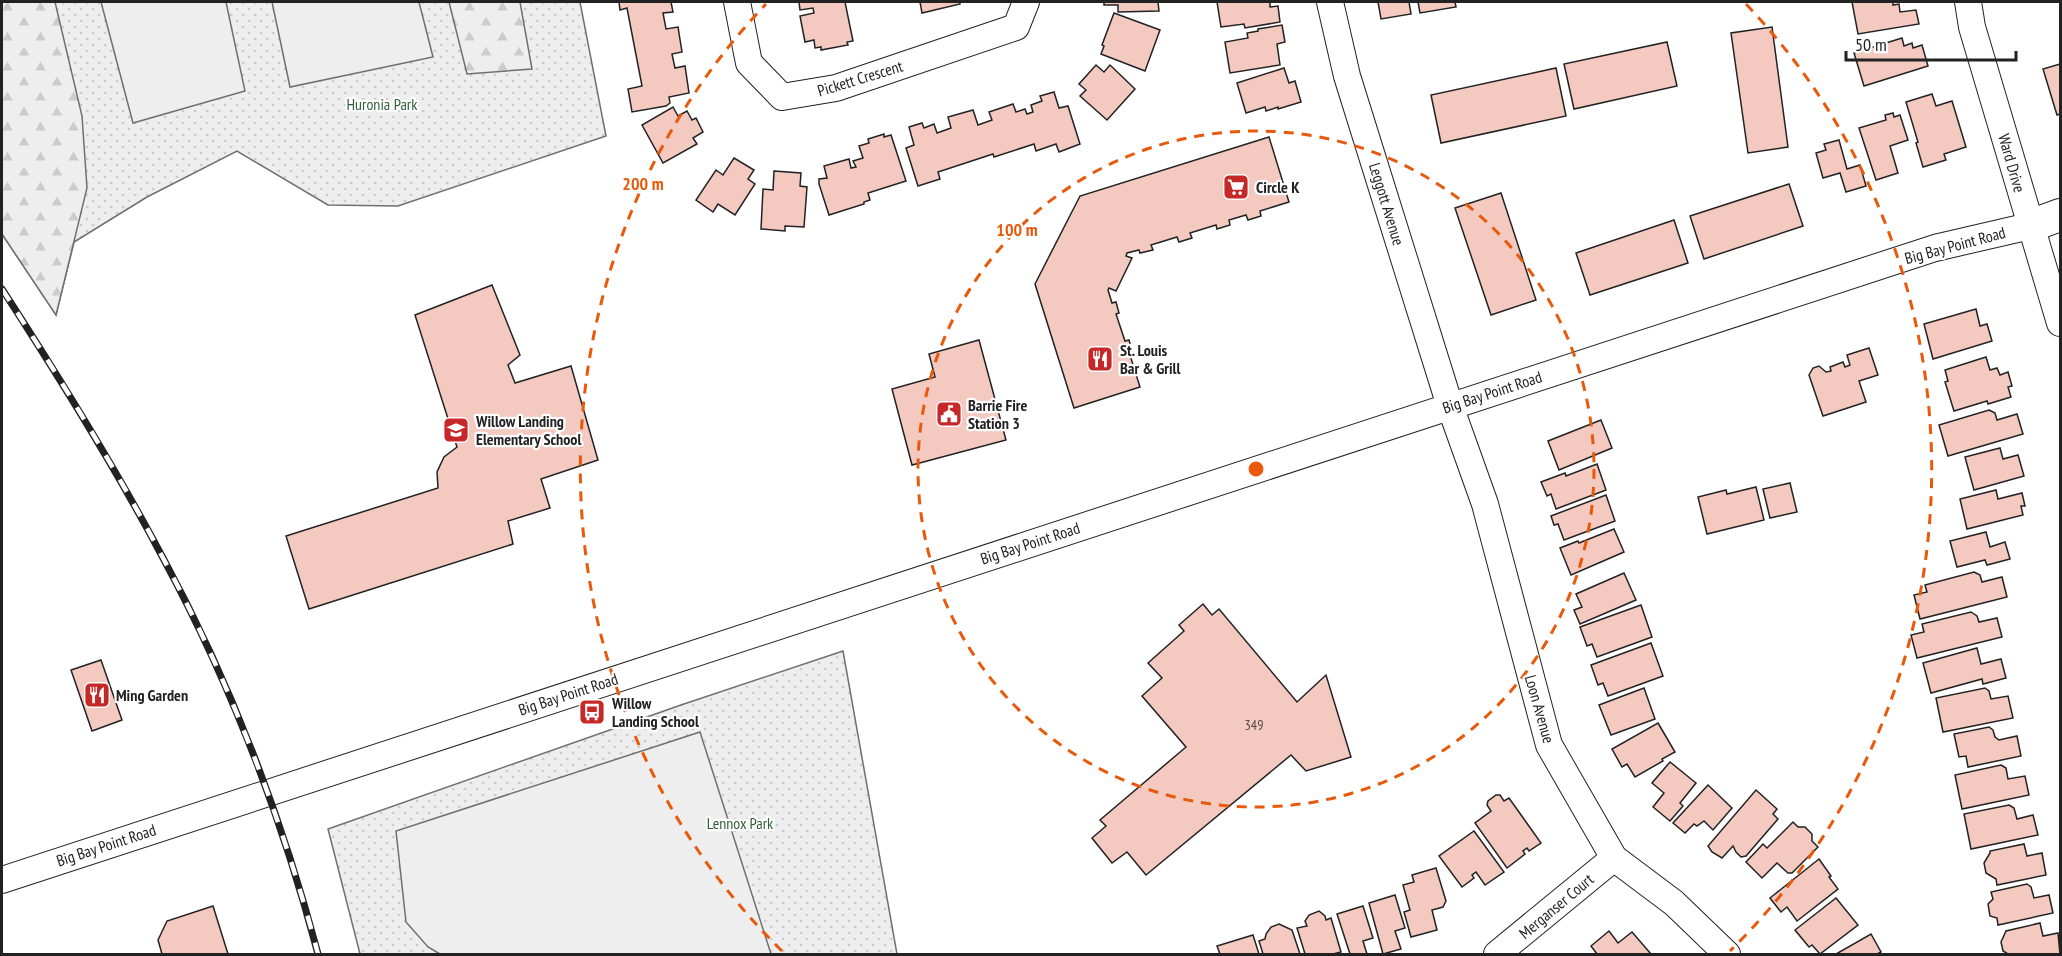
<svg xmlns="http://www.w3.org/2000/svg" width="2062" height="956" font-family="'PT Sans Narrow',sans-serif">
<defs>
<pattern id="grass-dots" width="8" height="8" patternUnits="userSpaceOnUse" patternTransform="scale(1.5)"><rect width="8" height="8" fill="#eee"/><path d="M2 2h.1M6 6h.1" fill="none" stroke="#ccc" stroke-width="1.8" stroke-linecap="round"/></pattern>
<pattern id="forest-firs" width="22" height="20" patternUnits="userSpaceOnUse" patternTransform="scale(1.5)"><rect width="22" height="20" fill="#eee"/><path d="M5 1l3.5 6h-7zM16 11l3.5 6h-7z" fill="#ccc"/></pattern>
</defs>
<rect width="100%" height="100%" fill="#fff"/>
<g fill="url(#grass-dots)" stroke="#6f6f6f" stroke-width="1.5">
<polygon points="2,2 580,2 606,136 398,206 328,205 237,151 147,197 74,242 56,315 2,234"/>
<polygon points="843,651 897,954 360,954 328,829 681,705"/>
</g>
<g fill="url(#forest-firs)" stroke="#6f6f6f" stroke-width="1.5">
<polygon points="2,2 55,2 82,116 87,188 56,315 2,234"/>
<polygon points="449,2 520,2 532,69 467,74"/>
</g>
<g fill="#eee" stroke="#6f6f6f" stroke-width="1.5">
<polygon points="101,2 226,2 245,91 133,123"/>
<polygon points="272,2 419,2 433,57 290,87"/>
<polygon points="700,732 771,954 440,954 428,947 406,922 396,831"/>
</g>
<g fill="#f3c9c0" stroke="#222" stroke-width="1.5">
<polygon points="619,2 671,2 673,12 663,13 666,29 678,27 682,52 672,54 675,68 685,66 689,93 669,97 670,103 666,106 632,112 628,89 642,86 627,8 620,10"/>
<polygon points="799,2 845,2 853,41 847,42 848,45 821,50 821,47 815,48 814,40 805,42 800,16 814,13 813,8 800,10"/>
<polygon points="920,2 960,2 960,4 922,13"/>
<polygon points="1104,2 1158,2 1159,11 1118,12 1118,5 1104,5"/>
<polygon points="1217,2 1270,2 1270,7 1278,6 1280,22 1245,28 1244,24 1221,27"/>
<polygon points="1378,2 1409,2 1411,14 1381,19"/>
<polygon points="1418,2 1455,2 1456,7 1420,13"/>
<polygon points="1852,2 1893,2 1893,5 1899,4 1900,12 1916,10 1919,24 1858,34"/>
<polygon points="1114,13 1160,30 1145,71 1101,54 1104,46 1102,45"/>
<polygon points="1282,25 1285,42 1277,44 1280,65 1230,73 1225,42 1248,38 1247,33 1258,31 1258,29"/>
<polygon points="1772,27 1788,147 1748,153 1731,33"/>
<polygon points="1902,38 1904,46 1912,43 1913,48 1922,45 1928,66 1864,86 1854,53"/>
<polygon points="1667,42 1677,86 1574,109 1564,64"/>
<polygon points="2060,64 2060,114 2057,115 2043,69"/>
<polygon points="1096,65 1104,72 1110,65 1135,89 1107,120 1080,96 1086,90 1079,84"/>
<polygon points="1284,68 1289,83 1295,81 1301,102 1278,109 1278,107 1266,111 1265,107 1246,113 1237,83"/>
<polygon points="1556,68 1566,116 1441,143 1431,95"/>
<polygon points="1054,92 1059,108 1068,106 1080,144 1059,152 1056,144 1036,151 1034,144 994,157 993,154 938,172 940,179 918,186 906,148 914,145 909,127 922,123 924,128 934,124 937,133 951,128 948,117 973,110 978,125 992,120 989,112 1013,104 1016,112 1025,109 1027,114 1033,112 1031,105 1042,101 1040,96"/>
<polygon points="1932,94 1936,106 1952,101 1966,147 1944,154 1946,160 1923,167 1916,143 1918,142 1906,102"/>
<polygon points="673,107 678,116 687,111 692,120 696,118 703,132 693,138 697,144 663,163 642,125"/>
<polygon points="1893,113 1894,117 1900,115 1908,140 1890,146 1898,173 1876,180 1859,128 1886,120 1885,115"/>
<polygon points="884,134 884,137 891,135 906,181 868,193 870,200 864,202 864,204 829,215 819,184 819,179 827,178 824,166 849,159 851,168 856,167 853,161 863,158 859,146 869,143 868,139"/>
<polygon points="1269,137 1289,202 1260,211 1261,216 1248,220 1246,215 1229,220 1230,225 1217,229 1216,225 1190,233 1192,238 1179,242 1177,237 1151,245 1153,250 1140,253 1139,250 1127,253 1126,256 1132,258 1116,291 1109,288 1108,290 1112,303 1116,302 1119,313 1116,314 1125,341 1129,340 1132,351 1129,352 1140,387 1074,408 1035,284 1080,196"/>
<polygon points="1839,140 1847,169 1860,165 1866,186 1846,192 1840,173 1823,178 1816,153 1826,150 1824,144"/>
<polygon points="734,158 754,170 748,179 755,184 735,215 718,204 713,212 696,200 716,170 723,175"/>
<polygon points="774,171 801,173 800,186 807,187 804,227 785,226 785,231 761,229 763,189 773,190"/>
<polygon points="1789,184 1803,226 1704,259 1690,216"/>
<polygon points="1501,193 1536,300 1491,315 1455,208"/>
<polygon points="1674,220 1688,263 1590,295 1576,253"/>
<polygon points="492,285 520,355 508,365 515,383 571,366 598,460 541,479 550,508 508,521 513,544 309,609 286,536 438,488 437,472 444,457 457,447 415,315"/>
<polygon points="1976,309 1980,326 1987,324 1992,341 1933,359 1924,324"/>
<polygon points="979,340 1006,440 912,465 892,389 935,377 929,354"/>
<polygon points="1869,348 1878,375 1859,381 1866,402 1823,416 1809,375 1813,368 1819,366 1826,372 1831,371 1830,367 1843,362 1845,367 1850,365 1847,355"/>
<polygon points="1986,357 1990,370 1997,368 2000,375 2008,372 2012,386 2008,387 2011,397 1988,404 1987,401 1954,411 1945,382 1948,381 1945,370"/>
<polygon points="1989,410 1995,413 1997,420 2017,414 2023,434 1948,456 1939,425"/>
<polygon points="1601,420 1612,448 1559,470 1548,441"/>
<polygon points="2000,448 2003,459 2018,455 2024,476 1974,490 1965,457"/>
<polygon points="1597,464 1606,490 1556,509 1551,494 1547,496 1541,482 1565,473 1566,476"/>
<polygon points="1790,483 1797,512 1770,518 1763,489"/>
<polygon points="1756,487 1764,520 1707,534 1698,497 1726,490 1727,494"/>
<polygon points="1996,490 1998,499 2022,493 2025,506 2021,506 2023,515 1967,529 1960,499"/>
<polygon points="1606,495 1615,521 1564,540 1558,524 1554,525 1551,516"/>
<polygon points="1614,529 1624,552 1571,575 1560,548 1578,541 1579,543"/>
<polygon points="1986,532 1990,547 2005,542 2010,559 1987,565 1985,560 1957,567 1950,541"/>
<polygon points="1974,572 1980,575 1982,582 2002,577 2007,597 1920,619 1914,595 1927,592 1925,585"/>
<polygon points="1624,573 1636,600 1580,624 1574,610 1582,607 1576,594"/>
<polygon points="1203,604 1212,615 1219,609 1297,702 1326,675 1351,757 1306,771 1291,755 1146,875 1127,852 1112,863 1092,838 1106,826 1100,820 1186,747 1142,696 1162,678 1148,663 1184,631 1179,625"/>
<polygon points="1641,605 1652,637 1597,657 1592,644 1587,646 1580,627"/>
<polygon points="1971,612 1977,616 1979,622 1997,618 2002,637 1917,658 1911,635 1924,632 1922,624"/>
<polygon points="1651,643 1663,676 1608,696 1603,683 1598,685 1591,665"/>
<polygon points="1977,648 1981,664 2001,659 2006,678 1983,684 1982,679 1931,693 1923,663"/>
<polygon points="101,660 122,720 92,731 71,670"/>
<polygon points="1644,688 1655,719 1611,735 1599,705"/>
<polygon points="1985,688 1989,691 1991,699 2008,696 2013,718 1943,732 1936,698"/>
<polygon points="1658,723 1675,752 1662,759 1663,761 1635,777 1627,764 1622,767 1612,749"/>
<polygon points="1989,727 1993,730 1995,737 1999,740 2017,736 2021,756 1968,767 1966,756 1959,757 1954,734"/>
<polygon points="1670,762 1696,783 1680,803 1683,806 1670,821 1653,807 1664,793 1652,783"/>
<polygon points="2001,765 2006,768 2008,779 2025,776 2029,795 1962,809 1955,775"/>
<polygon points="1708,785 1732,808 1713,830 1704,821 1697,826 1694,824 1685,833 1673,823"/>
<polygon points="1756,790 1777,809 1773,814 1778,819 1746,856 1741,857 1736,852 1733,846 1722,858 1712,852 1708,846"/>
<polygon points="1496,795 1500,795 1504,801 1509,798 1541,843 1529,851 1527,848 1523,851 1525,854 1507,868 1475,823 1491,811 1487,805 1488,801"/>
<polygon points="2009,805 2014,808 2017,819 2033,815 2038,835 1971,849 1964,814"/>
<polygon points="1793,822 1798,827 1805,827 1812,834 1812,841 1818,847 1792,873 1788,873 1777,863 1762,878 1746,862 1763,844 1767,848"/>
<polygon points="1474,831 1504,872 1485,885 1476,872 1472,875 1474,878 1462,887 1439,856"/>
<polygon points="2024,844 2027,856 2042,853 2046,875 1997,885 1996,879 1986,873 1984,863 1990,853 1990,851"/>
<polygon points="1819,859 1831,876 1829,877 1838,889 1797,921 1787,907 1781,912 1770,898"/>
<polygon points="1436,868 1446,901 1443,907 1432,910 1437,930 1411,937 1404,912 1410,910 1403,885 1414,882 1412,875"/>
<polygon points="2027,884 2031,887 2034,898 2049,895 2053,913 1998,925 1997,918 1990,916 1988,904 1993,899 1991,892"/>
<polygon points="1395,895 1405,928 1395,931 1401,949 1383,954 1369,903"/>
<polygon points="1836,898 1858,925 1820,954 1812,945 1809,947 1795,930"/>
<polygon points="213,906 228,954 162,954 158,940 167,921"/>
<polygon points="1363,906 1373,938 1363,941 1367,954 1350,954 1337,914"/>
<polygon points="1319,911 1325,916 1326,920 1331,918 1341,952 1333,954 1305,954 1297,928 1307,926 1305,921 1309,915"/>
<polygon points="2040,923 2043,936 2058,933 2060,954 2008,954 2003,951 2001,942 2006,931"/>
<polygon points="1279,924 1292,930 1300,954 1263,954 1259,941 1265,939 1266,934 1271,927"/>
<polygon points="1609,931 1618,943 1632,932 1651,954 1597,954 1591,946"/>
<polygon points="1871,934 1881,952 1879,953 1880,954 1836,954"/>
<polygon points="1253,935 1259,954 1220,954 1217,946"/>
</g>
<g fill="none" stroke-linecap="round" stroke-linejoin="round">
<defs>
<g id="minor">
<polyline points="737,2 749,63 782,97 836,88 1016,27 1026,2"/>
<polyline points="1330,2 1347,76 1450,406 1485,504 1549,745 1614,858 1674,903 1727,954"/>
<polyline points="1968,2 1972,27 2060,323"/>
<polyline points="2,880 1935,248 2030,226"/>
<polyline points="1497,954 1614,858"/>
</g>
<polyline id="major" points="2030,226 2060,215"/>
</defs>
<use href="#minor" stroke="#222" stroke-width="28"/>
<use href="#major" stroke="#222" stroke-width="34"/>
<use href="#minor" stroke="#fff" stroke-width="26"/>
<use href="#major" stroke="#fff" stroke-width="32"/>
<defs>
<path id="rail" d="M2 289C59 377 114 465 163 558 230 682 282 818 318 954"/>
</defs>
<use href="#rail" stroke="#222" stroke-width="7"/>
<use href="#rail" stroke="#fff" stroke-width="4.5" stroke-dasharray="14" stroke-linecap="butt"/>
</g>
<g fill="none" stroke="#e8590c" stroke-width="3" stroke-dasharray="10 8">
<circle cx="1256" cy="469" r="338"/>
<path d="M782 951A676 676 0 0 1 766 4M1746 4A676 676 0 0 1 1730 951"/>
</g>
<defs>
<symbol id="supermarket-square" viewBox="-11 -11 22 22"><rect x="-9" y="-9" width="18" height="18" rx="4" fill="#c62828" stroke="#fff"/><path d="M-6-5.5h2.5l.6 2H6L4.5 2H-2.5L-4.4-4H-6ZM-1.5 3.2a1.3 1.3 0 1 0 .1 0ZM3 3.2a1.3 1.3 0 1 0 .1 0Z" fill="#fff"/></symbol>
<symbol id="restaurant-square" viewBox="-11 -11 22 22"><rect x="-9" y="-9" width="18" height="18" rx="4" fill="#c62828" stroke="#fff"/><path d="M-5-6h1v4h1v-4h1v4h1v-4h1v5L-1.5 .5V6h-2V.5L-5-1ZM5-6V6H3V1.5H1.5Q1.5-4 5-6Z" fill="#fff"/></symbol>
<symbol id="civic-square" viewBox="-11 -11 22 22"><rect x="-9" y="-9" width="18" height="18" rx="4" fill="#c62828" stroke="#fff"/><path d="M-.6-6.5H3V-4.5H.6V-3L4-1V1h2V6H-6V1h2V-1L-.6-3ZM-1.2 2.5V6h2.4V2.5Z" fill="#fff"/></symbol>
<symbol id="school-square" viewBox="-11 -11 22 22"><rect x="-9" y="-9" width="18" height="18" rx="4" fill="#c62828" stroke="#fff"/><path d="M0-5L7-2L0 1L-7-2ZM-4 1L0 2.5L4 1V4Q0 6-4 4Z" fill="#fff"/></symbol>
<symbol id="bus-square" viewBox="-11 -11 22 22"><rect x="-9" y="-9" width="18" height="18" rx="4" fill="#c62828" stroke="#fff"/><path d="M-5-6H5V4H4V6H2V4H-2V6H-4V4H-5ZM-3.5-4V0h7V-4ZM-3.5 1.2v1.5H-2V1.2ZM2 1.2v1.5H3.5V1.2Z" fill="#fff"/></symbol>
</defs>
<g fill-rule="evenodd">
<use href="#supermarket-square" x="1221" y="172" width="30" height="30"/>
<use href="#restaurant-square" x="1085" y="344" width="30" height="30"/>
<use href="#civic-square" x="934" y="399" width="30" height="30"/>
<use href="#school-square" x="441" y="415" width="30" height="30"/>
<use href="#restaurant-square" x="82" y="680" width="30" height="30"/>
<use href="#bus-square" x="577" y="697" width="30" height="30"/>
</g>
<g text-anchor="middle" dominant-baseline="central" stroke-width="4.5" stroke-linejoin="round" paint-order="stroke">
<g font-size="14" fill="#564c4a">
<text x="1254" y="725">349</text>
</g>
<g font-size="16" fill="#222" stroke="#fff">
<text transform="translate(860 78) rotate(-17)">Pickett Crescent</text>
<text transform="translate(2012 163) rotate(74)">Ward Drive</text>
<text transform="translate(1387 204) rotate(73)">Leggott Avenue</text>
<text transform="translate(1955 245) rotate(-15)">Big Bay Point Road</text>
<text transform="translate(1492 392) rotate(-18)">Big Bay Point Road</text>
<text transform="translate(1030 543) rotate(-18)">Big Bay Point Road</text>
<text transform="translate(568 694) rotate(-18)">Big Bay Point Road</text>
<text transform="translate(1540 709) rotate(74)">Loon Avenue</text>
<text transform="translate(106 845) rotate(-18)">Big Bay Point Road</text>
<text transform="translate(1556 906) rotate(-40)">Merganser Court</text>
</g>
<g font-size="16" fill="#2f5e38" stroke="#fff">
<text x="382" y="104">Huronia Park</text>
<text x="740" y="823">Lennox Park</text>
</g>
<g font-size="16" font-weight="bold" fill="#222" stroke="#fff" text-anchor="start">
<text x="1256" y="187">Circle K</text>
<text x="1120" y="350">St. Louis<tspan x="1120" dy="18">Bar &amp; Grill</tspan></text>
<text x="968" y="405">Barrie Fire<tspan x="968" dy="18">Station 3</tspan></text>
<text x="476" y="421">Willow Landing<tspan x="476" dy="18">Elementary School</tspan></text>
<text x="116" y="695">Ming Garden</text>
<text x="612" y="703">Willow<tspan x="612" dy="18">Landing School</tspan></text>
</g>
</g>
<circle cx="1256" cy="469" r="9" fill="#e8590c" stroke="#fff" stroke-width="3"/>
<g font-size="18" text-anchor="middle" font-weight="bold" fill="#e8590c" stroke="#fff" stroke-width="4.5" stroke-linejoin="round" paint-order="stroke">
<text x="643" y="190">200 m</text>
<text x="1017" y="236">100 m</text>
</g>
<rect width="2062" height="956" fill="none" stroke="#222222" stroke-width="6"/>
<path d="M1846 51v9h170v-9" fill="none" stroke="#222222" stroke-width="3"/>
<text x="1855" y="51" font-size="18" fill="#222222" stroke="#ffffff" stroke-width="4.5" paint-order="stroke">50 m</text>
</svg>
